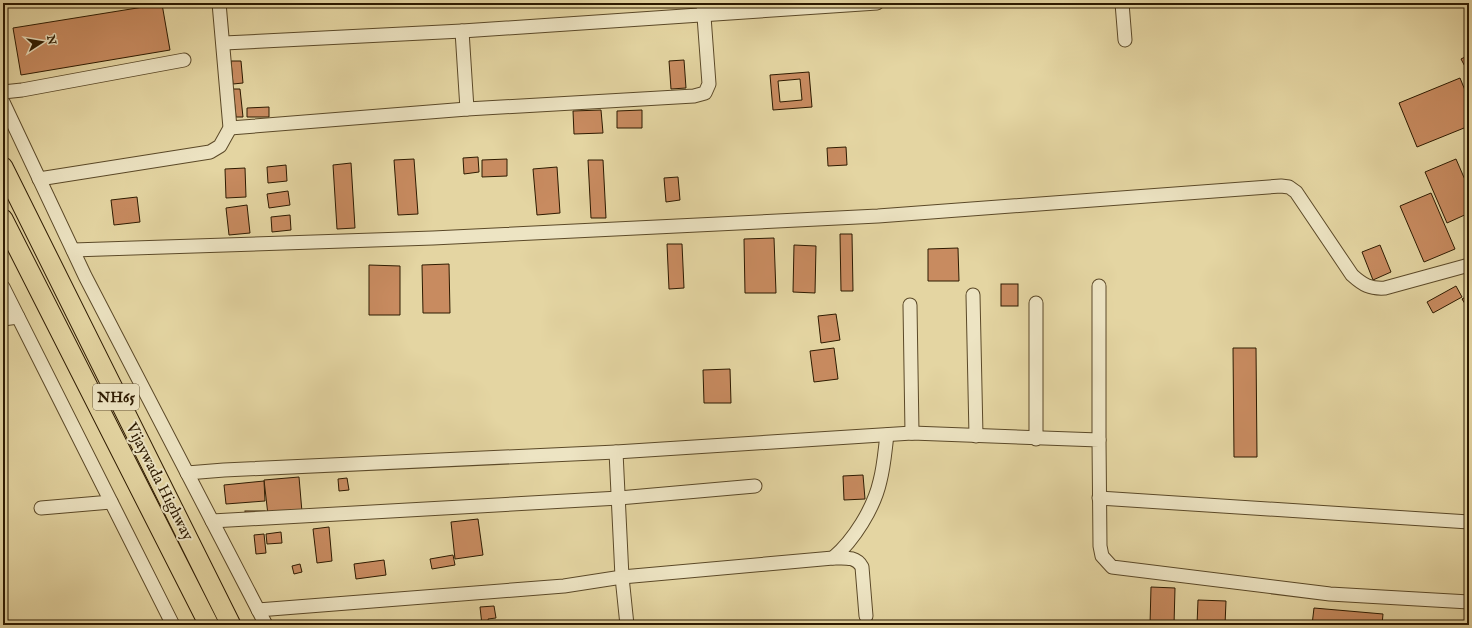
<svg xmlns="http://www.w3.org/2000/svg" width="1472" height="628" font-family="'IM FELL English',serif">
<rect width="100%" height="100%" fill="#e4d5a2"/>
<filter id="stains"><feTurbulence type="fractalNoise" baseFrequency=".005" numOctaves="4"/><feColorMatrix values="0 0 0 0 .2 0 0 0 0 .09 0 0 0 0 .02 0 0 0 .5 -.17"/></filter>
<radialGradient id="worn" r=".72"><stop offset=".6" stop-color="#630" stop-opacity="0"/><stop offset="1" stop-color="#630" stop-opacity=".3"/></radialGradient>
<g fill="#c88b60" stroke="#2d1a00" fill-rule="evenodd">
<polygon points="162,4 170,50 21,75 13,28"/>
<polygon points="1469,55 1469,74 1461,59"/>
<polygon points="684,60 686,88 671,89 669,61"/>
<polygon points="231,61 241,61 243,83 233,84"/>
<path d="M809 72 812 107 773 110 770 75ZM800 79 802 100 780 102 778 81Z"/>
<polygon points="1460,78 1469,100 1469,126 1417,147 1399,103"/>
<polygon points="233,89 240,89 243,117 236,117"/>
<polygon points="269,107 269,117 247,117 247,108"/>
<polygon points="601,110 603,133 574,134 573,111"/>
<polygon points="642,110 642,128 617,128 617,111"/>
<polygon points="846,147 847,165 828,166 827,148"/>
<polygon points="478,157 479,172 464,174 463,158"/>
<polygon points="414,159 418,214 398,215 394,160"/>
<polygon points="507,159 507,176 482,177 482,160"/>
<polygon points="1456,159 1469,189 1469,213 1447,223 1425,172"/>
<polygon points="588,160 603,160 606,218 591,218"/>
<polygon points="351,163 355,228 337,229 333,165"/>
<polygon points="286,165 287,181 268,183 267,167"/>
<polygon points="557,167 560,213 537,215 533,169"/>
<polygon points="245,168 246,197 226,198 225,169"/>
<polygon points="678,177 680,200 666,202 664,178"/>
<polygon points="288,191 290,205 269,208 267,194"/>
<polygon points="1431,193 1455,249 1424,262 1400,206"/>
<polygon points="137,197 140,222 114,225 111,200"/>
<polygon points="247,205 250,233 229,235 226,208"/>
<polygon points="290,215 291,230 272,232 271,217"/>
<polygon points="840,234 852,234 853,291 841,291"/>
<polygon points="774,238 776,293 745,293 744,239"/>
<polygon points="667,244 682,244 684,288 669,289"/>
<polygon points="794,245 816,246 815,293 793,292"/>
<polygon points="1380,245 1391,272 1373,280 1362,252"/>
<polygon points="958,248 959,281 928,281 928,249"/>
<polygon points="449,264 450,313 423,313 422,265"/>
<polygon points="369,265 400,266 400,315 369,315"/>
<rect x="1001" y="284" width="17" height="22"/>
<polygon points="1456,286 1462,297 1433,313 1427,302"/>
<polygon points="1469,295 1469,310 1462,299"/>
<polygon points="836,314 840,340 821,343 818,316"/>
<polygon points="834,348 838,379 814,382 810,351"/>
<polygon points="1233,348 1256,348 1257,457 1234,457"/>
<polygon points="730,369 731,403 704,403 703,370"/>
<polygon points="863,475 865,499 844,500 843,476"/>
<polygon points="299,477 302,512 268,515 264,480"/>
<polygon points="347,478 349,490 339,491 338,479"/>
<polygon points="264,481 265,501 226,504 224,485"/>
<rect x="245" y="511" width="20" height="5"/>
<polygon points="478,519 483,555 455,559 451,522"/>
<polygon points="329,527 332,561 317,563 313,529"/>
<polygon points="281,532 282,543 267,544 266,534"/>
<polygon points="264,534 266,553 256,554 254,535"/>
<polygon points="453,555 455,565 432,569 430,559"/>
<polygon points="384,560 386,575 356,579 354,564"/>
<polygon points="300,564 302,572 294,574 292,566"/>
<polygon points="1151,587 1175,588 1174,625 1150,625"/>
<polygon points="1198,600 1226,601 1225,625 1197,625"/>
<polygon points="494,606 496,618 488,619 489,625 482,625 480,607"/>
<polygon points="1314,608 1383,614 1382,625 1312,625"/>
</g>
<g fill="none" stroke-linecap="round" stroke-linejoin="round">
<defs>
<g id="minor">
<polyline points="1122,3 1125,40"/>
<polyline points="462,31 467,109"/>
<polyline points="224,43 462,31 877,3"/>
<polyline points="3,92 22,90 184,60"/>
<polyline points="3,102 85,276 266,625"/>
<polyline points="230,128 467,109 694,96 705,93 709,84 703,3"/>
<polyline points="39,179 210,152 220,146 230,128 219,3"/>
<path d="M73 250 433 238 878 216 1281 186 1289 187 1296 192 1352 275C1363 285 1370 289 1385 288L1469 265"/>
<polyline points="1099,286 1099,440"/>
<polyline points="3,287 173,625"/>
<polyline points="973,295 976,436"/>
<polyline points="1036,303 1036,439"/>
<polyline points="910,305 912,433"/>
<polyline points="3,319 18,317"/>
<polyline points="616,452 622,577 627,625"/>
<polyline points="187,473 224,470 616,452 912,433 1099,440 1100,546 1102,556 1112,567 1330,594 1469,602"/>
<polyline points="1099,498 1469,522"/>
<polyline points="41,508 111,502"/>
<polyline points="212,521 619,498 755,486"/>
<path d="M833 558C854 540 874 508 880 481 884 466 885 450 887 435"/>
<path d="M258 610 564 586 622 577 833 558C845 558 856 556 862 567L866 616"/>
</g>
<g id="highway">
<polyline points="3,167 231,625"/>
<polyline points="3,219 209,625"/>
</g>
</defs>
<use href="#minor" stroke="#5b4928" stroke-width="15"/>
<use href="#highway" stroke="#2d1a00" stroke-width="21"/>
<use href="#minor" stroke="#ede4c3" stroke-width="13"/>
<use href="#highway" stroke="#e4d5a2" stroke-width="19"/>
</g>
<g text-anchor="middle" dominant-baseline="central" stroke-width="4" stroke-linejoin="round" paint-order="stroke">
<rect fill="#ede4c3" stroke="#67573a" stroke-width="1" x="93" y="384" width="46" height="26" rx="3"/>
<g font-size="15" font-weight="bold" fill="#2d1a00">
<text x="116" y="397">NH65</text>
</g>
<g font-size="16" fill="#2d1a00" stroke="#ede4c3">
<text transform="translate(159 482) rotate(63)">Vijaywada Highway</text>
</g>
</g>
<rect width="1472" height="628" fill="none" stroke="#e4d5a2" stroke-width="16"/>
<rect x="4" y="4" width="1464" height="620" fill="none" stroke="#2d1a00" stroke-width="2"/>
<rect x="8" y="8" width="1456" height="612" fill="none" stroke="#2d1a00"/>
<g transform="translate(42 42) rotate(78)" stroke="#ede4c3" stroke-width="3" paint-order="stroke">
<path d="M0-3L7 15L0 10L-7 15Z" fill="#2d1a00"/>
<text y="-6" font-size="11" font-weight="bold" text-anchor="middle" fill="#2d1a00">N</text>
</g>
<rect width="100%" height="100%" filter="url(#stains)"/>
<rect width="100%" height="100%" fill="url(#worn)"/>
</svg>
